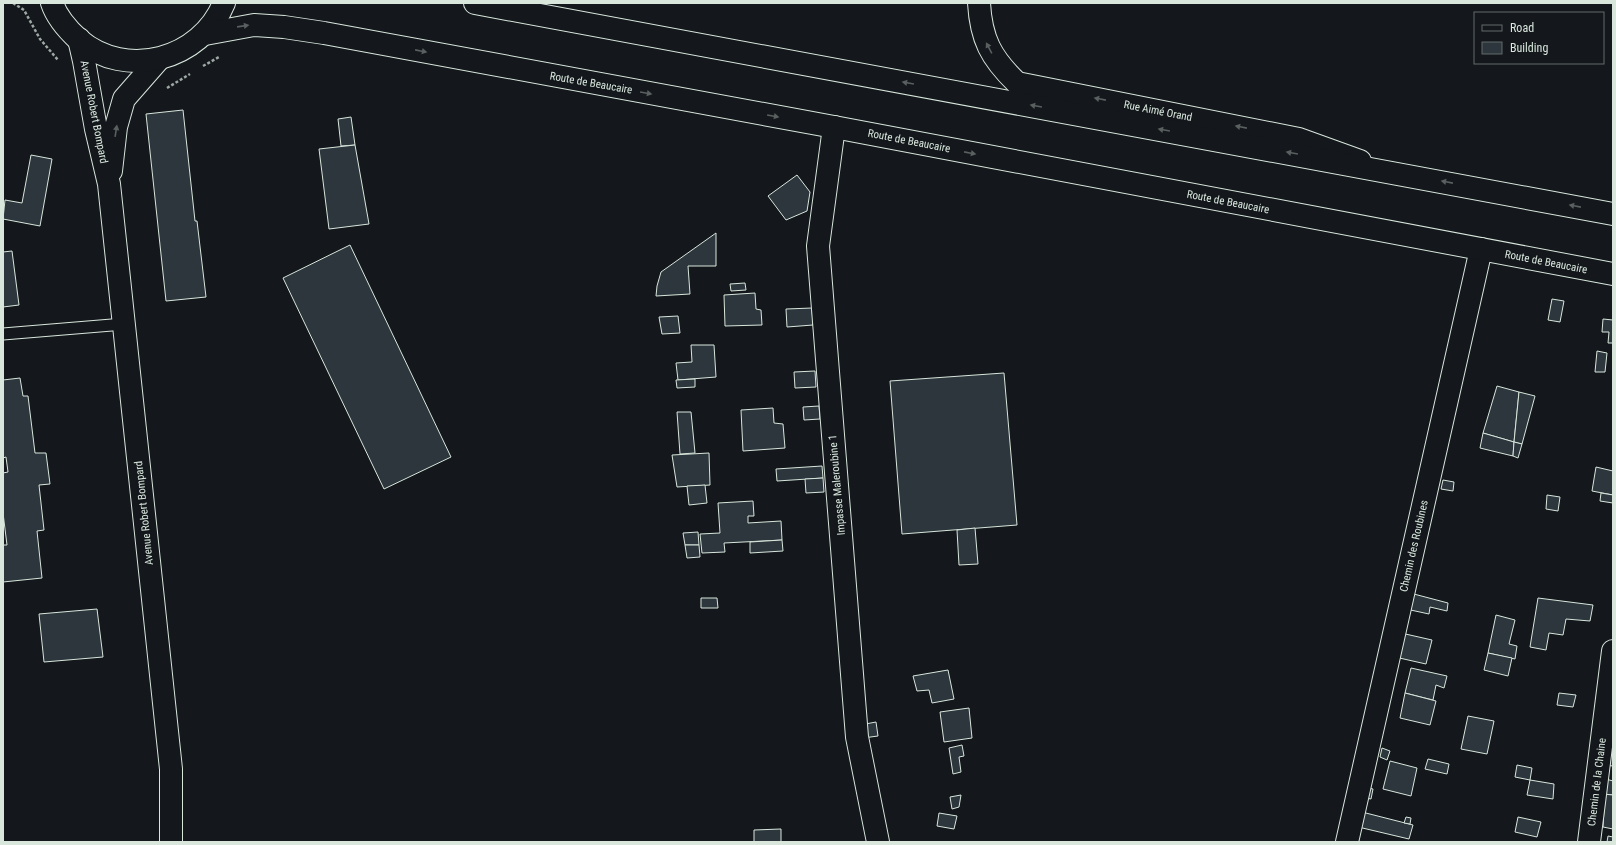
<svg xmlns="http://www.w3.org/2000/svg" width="1616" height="845" font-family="'Roboto Condensed',sans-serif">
<rect width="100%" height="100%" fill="#14181c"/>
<g fill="#2c363c" stroke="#d8e6dc">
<polygon points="183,110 195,221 197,221 206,297 166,301 146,114"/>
<polygon points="351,117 355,145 341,146 338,119"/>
<polygon points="355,145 369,224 329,229 319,149"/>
<polygon points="31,155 52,159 40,226 3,219 5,200 22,203"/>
<polygon points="797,175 810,192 807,211 786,220 768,196"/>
<polygon points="716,233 716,266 688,266 690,294 656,296 657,286 661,272"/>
<polygon points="350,245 451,457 384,489 283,278"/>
<polygon points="12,251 19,305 3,307 3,252"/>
<polygon points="745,283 746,290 731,291 730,284"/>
<polygon points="755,293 756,309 761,310 762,325 725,326 724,295"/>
<polygon points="1552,299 1564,301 1560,322 1548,320"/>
<polygon points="812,308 813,325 787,327 786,309"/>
<polygon points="678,316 680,333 662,334 659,317"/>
<polygon points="1603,319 1613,320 1613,343 1608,343 1609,332 1602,332"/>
<polygon points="691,345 714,345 716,377 678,380 676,363 692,362"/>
<polygon points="1597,351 1607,353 1605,372 1595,372"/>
<polygon points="815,371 816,387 795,388 794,372"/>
<polygon points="1004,373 1017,525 902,534 890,381"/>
<polygon points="20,378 23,396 28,396 35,453 46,453 50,484 39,485 44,530 37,531 42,578 3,582 3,545 7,545 3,513 3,473 8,472 6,457 3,458 3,380"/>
<polygon points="695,379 695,387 677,388 676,380"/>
<polygon points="1497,386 1519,392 1514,442 1483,433"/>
<polygon points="1519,392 1535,396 1522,444 1514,442"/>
<polygon points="819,406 820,419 804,420 803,407"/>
<polygon points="773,408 774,423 783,424 785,448 743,451 741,410"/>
<polygon points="677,412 691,412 695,453 680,454"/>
<polygon points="1483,433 1514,442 1513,456 1480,448"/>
<polygon points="1514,442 1522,444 1518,458 1513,456"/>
<polygon points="709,453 710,485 677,487 672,455"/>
<polygon points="822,466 823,478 777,481 776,469"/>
<polygon points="1596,467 1613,471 1613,495 1592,491"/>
<polygon points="823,478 824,492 806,493 805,479"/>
<polygon points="1443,480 1454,482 1453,491 1441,489"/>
<polygon points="705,485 707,503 689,505 687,486"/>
<polygon points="1601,493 1613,495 1613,503 1600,501"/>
<polygon points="1547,495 1560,497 1558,511 1546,509"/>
<polygon points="753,501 754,516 748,516 748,523 781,521 782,540 724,543 725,552 702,553 700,534 720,533 718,503"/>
<polygon points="975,528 978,564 959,565 957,530"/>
<polygon points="698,532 699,545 685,545 683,533"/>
<polygon points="782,540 783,551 750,553 750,542"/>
<polygon points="685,545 699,545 700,557 687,558"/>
<polygon points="1410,593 1448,603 1447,611 1430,607 1429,614 1406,609"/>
<polygon points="701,598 717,598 718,608 701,608"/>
<polygon points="1538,598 1593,605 1590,621 1566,619 1563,635 1549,633 1546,650 1530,647"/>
<polygon points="97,609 103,657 44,662 39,614"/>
<polygon points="1496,615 1515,620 1509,644 1517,646 1515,659 1488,653"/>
<polygon points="1401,633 1432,640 1426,664 1395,657"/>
<polygon points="1488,653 1512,658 1508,676 1484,670"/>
<polygon points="1411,668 1447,676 1444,688 1436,685 1433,700 1405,693"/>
<polygon points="948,670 954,699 932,703 929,690 917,691 913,676"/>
<polygon points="1405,693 1436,701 1430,725 1400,718"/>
<polygon points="1559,693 1576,695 1573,707 1557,705"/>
<polygon points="969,708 972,738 944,742 940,712"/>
<polygon points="1468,716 1494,721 1487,754 1461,749"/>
<polygon points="876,722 878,736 863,738 860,725"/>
<polygon points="962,745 964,756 959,757 961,772 953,774 949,748"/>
<polygon points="1382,748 1390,751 1387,760 1380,757"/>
<polygon points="1605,752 1613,754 1613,766 1603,765"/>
<polygon points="1428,759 1449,764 1447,774 1425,769"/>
<polygon points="1390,761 1417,768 1411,796 1383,789"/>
<polygon points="1517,765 1532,768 1530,780 1515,777"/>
<polygon points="1606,779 1613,781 1613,795 1603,794"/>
<polygon points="1530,780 1554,784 1553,799 1527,795"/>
<polygon points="1363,787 1373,789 1371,799 1361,797"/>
<polygon points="1603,794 1613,795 1613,829 1603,827 1604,809 1602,808"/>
<polygon points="961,795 959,807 952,809 950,797"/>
<polygon points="1358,811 1413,825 1409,839 1354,826"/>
<polygon points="939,813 957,816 954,829 937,826"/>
<polygon points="1406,817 1411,818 1410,824 1404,823"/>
<polygon points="1518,817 1541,822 1537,837 1515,832"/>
<polygon points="781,829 781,842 754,842 754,830"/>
<polygon points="1608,836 1613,837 1613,842 1607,842"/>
</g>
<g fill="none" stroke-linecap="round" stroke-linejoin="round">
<defs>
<polyline id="service" points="3,334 124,324"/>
<g id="minor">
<path d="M979 3C981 39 991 58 1017 83L1299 139 1360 161"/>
<polyline points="834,127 818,246 857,737 878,842"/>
<polyline points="1347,842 1481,249"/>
<polyline points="1589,842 1613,651"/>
</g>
<g id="tertiary">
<polyline points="79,39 84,61 96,129 109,184 171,769 171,842"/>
<polyline points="111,171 116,127 124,99 159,59"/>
</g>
<g id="primary">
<path d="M52 3C57 18 68 30 79 40 126 80 201 60 224 3"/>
<polyline points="475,3 1613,214"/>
<polyline points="205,34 254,25 284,27 324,33 834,127 1613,274"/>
</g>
</defs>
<use href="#service" stroke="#d8e6dc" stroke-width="13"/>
<use href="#minor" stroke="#d8e6dc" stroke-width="24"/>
<use href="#tertiary" stroke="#d8e6dc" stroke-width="24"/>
<use href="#primary" stroke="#d8e6dc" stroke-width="24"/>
<g stroke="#9da8a2" stroke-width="2.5" stroke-dasharray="3 2" stroke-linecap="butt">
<polyline points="13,3 24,10 40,39 58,60"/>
<polyline points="203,66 219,57"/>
<polyline points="167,88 190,74"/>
</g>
<use href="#service" stroke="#14181c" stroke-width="11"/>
<use href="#minor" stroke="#14181c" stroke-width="22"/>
<use href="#tertiary" stroke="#14181c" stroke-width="22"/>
<use href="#primary" stroke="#14181c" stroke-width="22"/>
</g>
<defs><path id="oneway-solid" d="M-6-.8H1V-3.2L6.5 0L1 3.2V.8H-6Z"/></defs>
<g fill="#59605f">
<use href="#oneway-solid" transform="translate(243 26) rotate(-8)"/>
<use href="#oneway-solid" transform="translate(989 48) rotate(-118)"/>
<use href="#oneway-solid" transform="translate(421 51) rotate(11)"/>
<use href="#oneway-solid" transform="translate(908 83) rotate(-170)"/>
<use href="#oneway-solid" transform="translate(646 93) rotate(10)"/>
<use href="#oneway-solid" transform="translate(1100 99) rotate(-169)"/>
<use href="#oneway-solid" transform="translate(1036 106) rotate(-170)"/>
<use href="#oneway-solid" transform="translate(773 116) rotate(10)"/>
<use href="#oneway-solid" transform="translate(1241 127) rotate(-169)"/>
<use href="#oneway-solid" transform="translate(1164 130) rotate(-170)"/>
<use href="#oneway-solid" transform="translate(116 131) rotate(-81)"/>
<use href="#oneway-solid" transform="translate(970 153) rotate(11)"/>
<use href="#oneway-solid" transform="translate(1292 153) rotate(-170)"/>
<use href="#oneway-solid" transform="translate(1447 182) rotate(-169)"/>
<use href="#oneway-solid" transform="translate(1575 206) rotate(-169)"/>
</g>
<g text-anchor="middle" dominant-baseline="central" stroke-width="3" stroke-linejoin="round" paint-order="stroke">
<g font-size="11" fill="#d8e6dc" stroke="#14181c">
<text transform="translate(591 83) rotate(10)">Route de Beaucaire</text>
<text transform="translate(1158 111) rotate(11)">Rue Aimé Orand</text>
<text transform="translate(94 112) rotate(79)">Avenue Robert Bompard</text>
<text transform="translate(909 141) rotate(11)">Route de Beaucaire</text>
<text transform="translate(1228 202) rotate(11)">Route de Beaucaire</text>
<text transform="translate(1546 262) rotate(11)">Route de Beaucaire</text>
<text transform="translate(837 485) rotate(-95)">Impasse Maleroubine 1</text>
<text transform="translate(144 513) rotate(-96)">Avenue Robert Bompard</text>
<text transform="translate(1414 546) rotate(-77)">Chemin des Roubines</text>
<text transform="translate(1597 782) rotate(-83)">Chemin de la Chaine</text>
</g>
</g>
<rect width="1616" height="845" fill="none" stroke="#d8e6dc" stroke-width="8"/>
<rect x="1474" y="12" width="130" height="52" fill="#14181c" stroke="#626a69"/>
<rect x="1482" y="25" width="20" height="6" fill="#14181c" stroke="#626a69"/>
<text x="1510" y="32" font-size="12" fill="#d8e6dc">Road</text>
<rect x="1482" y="42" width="20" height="12" fill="#2c363c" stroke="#626a69"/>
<text x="1510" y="52" font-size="12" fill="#d8e6dc">Building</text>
</svg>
